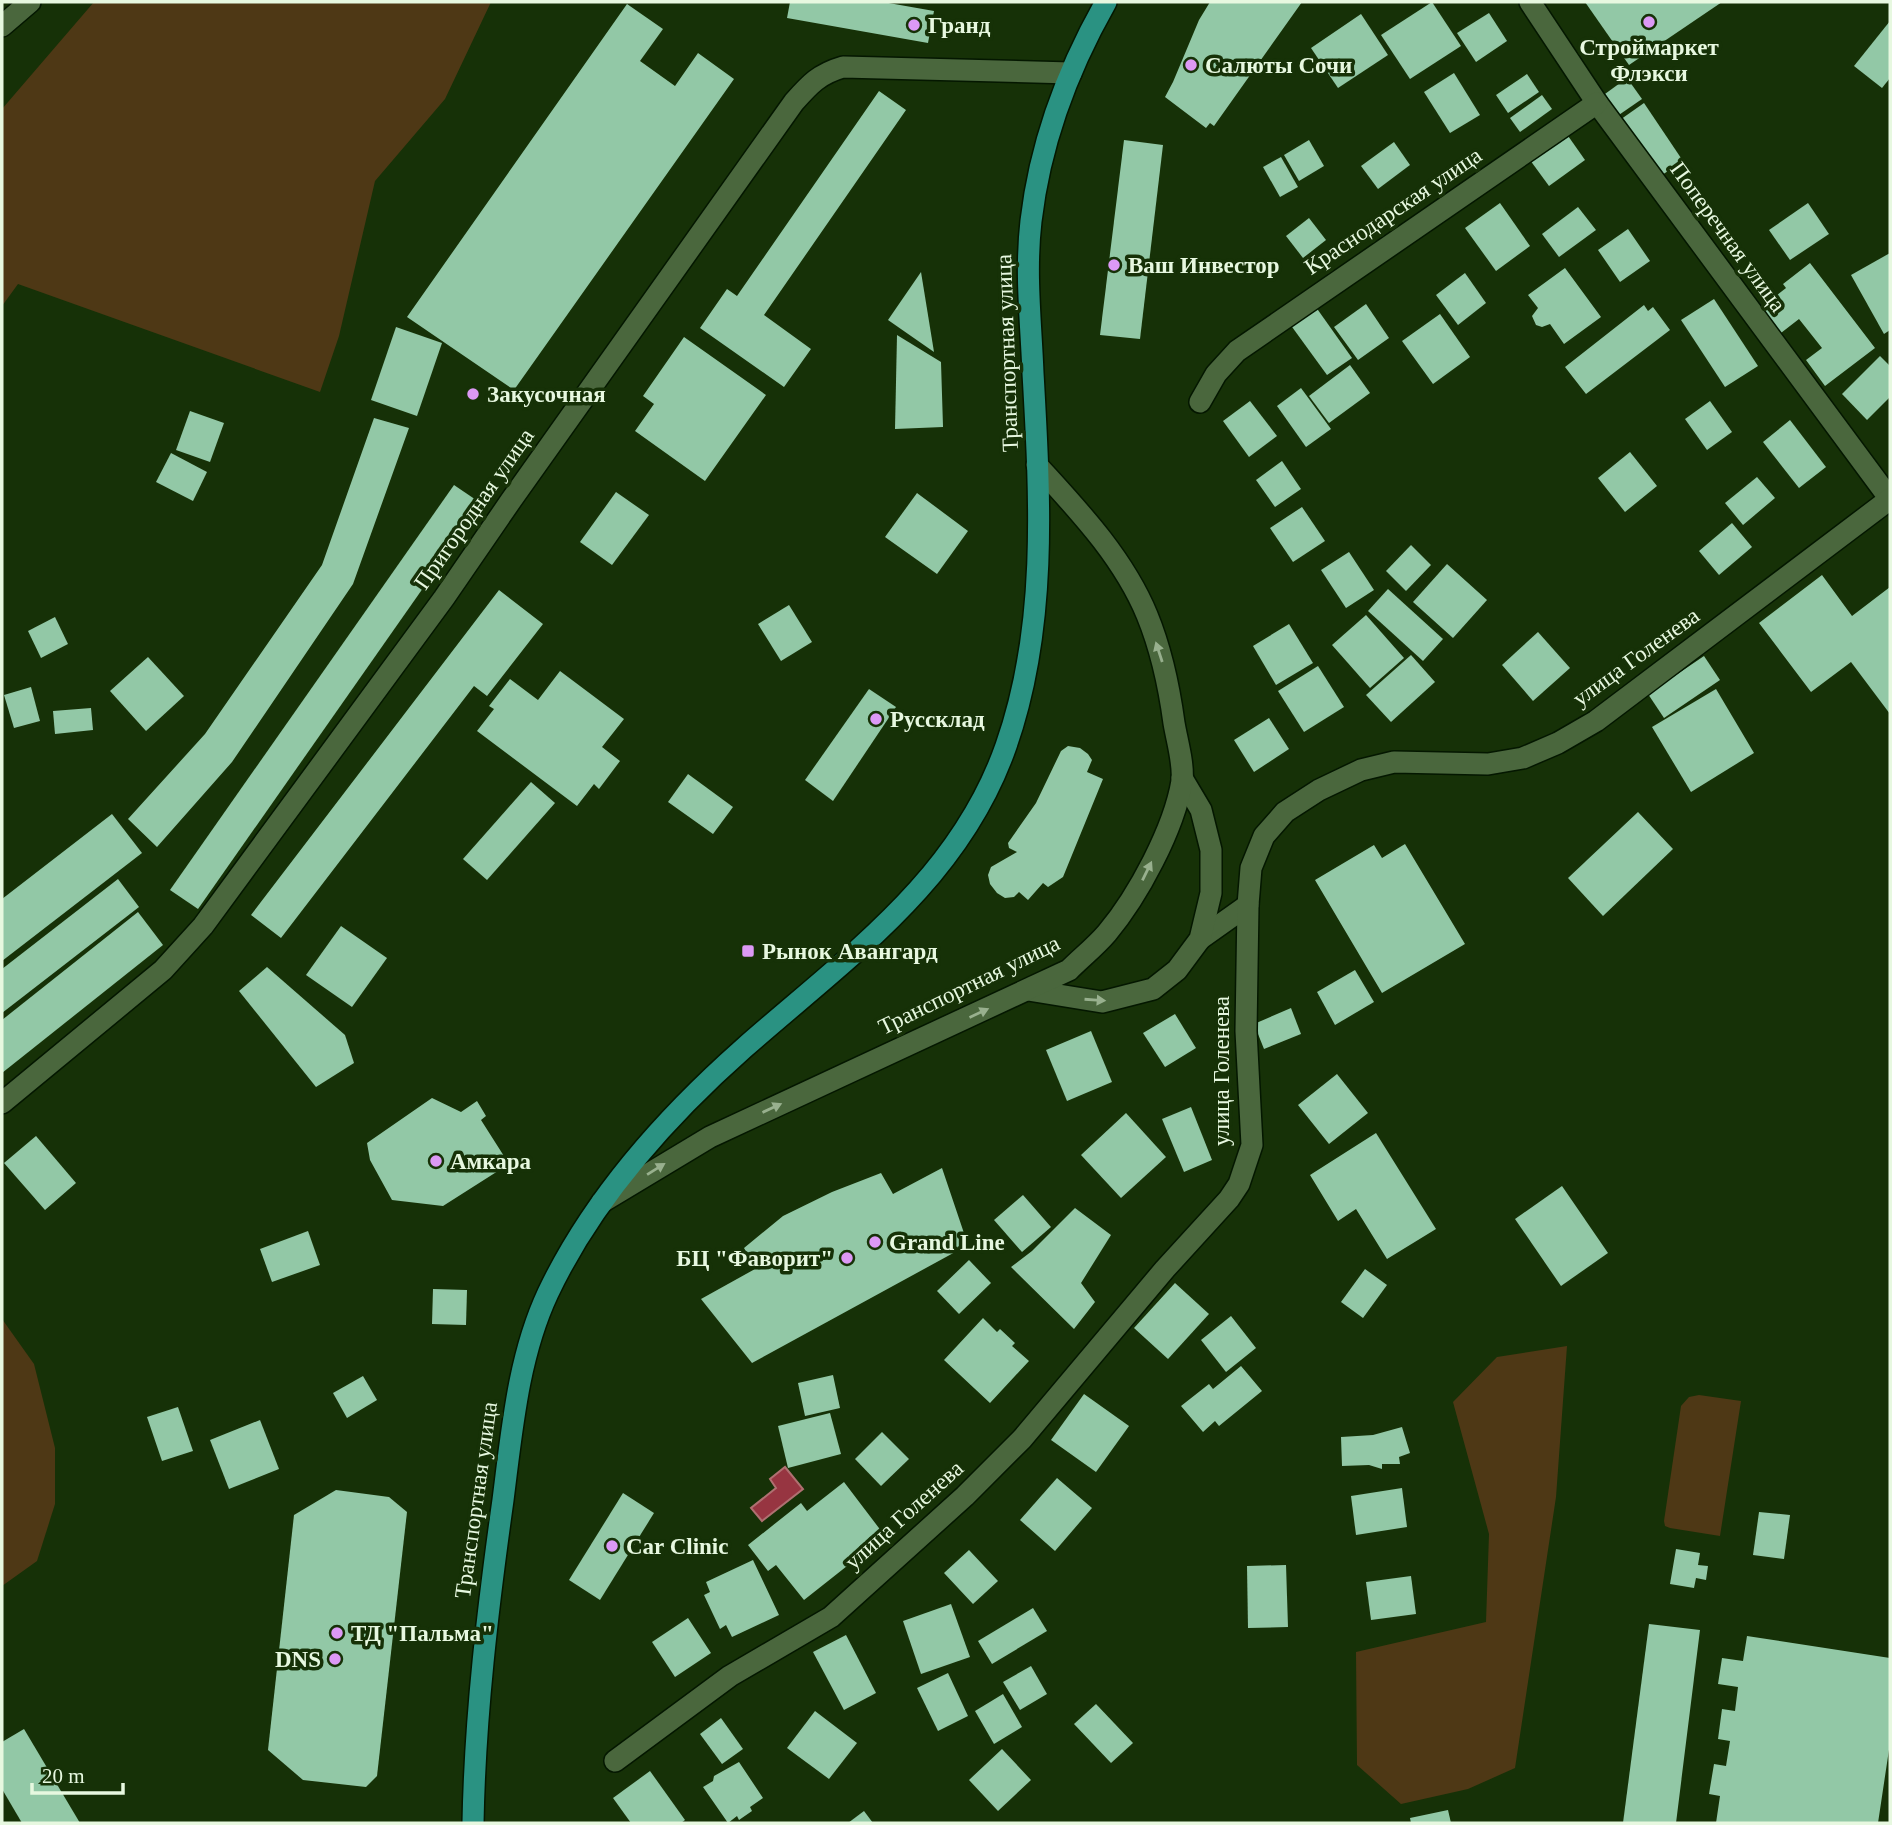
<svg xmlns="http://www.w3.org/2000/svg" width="1892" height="1825" font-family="'Times New Roman',serif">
<rect width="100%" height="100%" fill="#163107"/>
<g fill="#4e3815">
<polygon points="94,2 491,2 445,99 375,181 339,336 320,392 18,284 2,306 2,109"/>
<polygon points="2,1319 34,1364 55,1448 55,1504 37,1561 2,1586"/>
<polygon points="1567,1346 1556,1497 1515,1768 1468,1789 1401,1804 1357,1765 1356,1652 1486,1622 1489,1534 1453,1402 1497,1357"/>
<polygon points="1699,1395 1741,1401 1720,1536 1670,1528 1665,1526 1664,1521 1681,1406 1689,1397"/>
</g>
<polygon fill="#973541" stroke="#af7071" stroke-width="2" points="785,1467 803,1489 762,1521 751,1508 776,1488 770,1479"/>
<g fill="#92c8a6">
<polygon points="790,2 883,2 934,11 928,43 787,18"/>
<polygon points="1210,2 1302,2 1214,126 1210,123 1206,128 1165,97 1173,82 1199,20"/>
<polygon points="1432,2 1461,46 1410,79 1381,35"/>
<polygon points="1585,2 1722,2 1629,65"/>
<polygon points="627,4 663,29 640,61 675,86 698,53 734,79 514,390 407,317"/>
<polygon points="1489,13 1507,41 1476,62 1457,33"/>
<polygon points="1361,14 1388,55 1338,88 1311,48"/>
<polygon points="1890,21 1890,78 1882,88 1854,66"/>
<polygon points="1454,73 1480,115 1450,133 1424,92"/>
<polygon points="1527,74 1539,92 1508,113 1496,95"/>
<polygon points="1627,78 1642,99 1613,119 1598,99"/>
<polygon points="879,91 906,110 764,315 811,349 784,387 700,328 727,289 737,296"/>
<polygon points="1542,95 1552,109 1520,132 1510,118"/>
<polygon points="1644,103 1683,161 1656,179 1617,122"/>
<polygon points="1566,133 1585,160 1549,186 1530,160"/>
<polygon points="1124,140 1163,145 1140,339 1100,335"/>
<polygon points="1309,140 1324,166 1299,181 1284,155"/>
<polygon points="1394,142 1410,165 1378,189 1361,166"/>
<polygon points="1281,157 1298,187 1280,197 1263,167"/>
<polygon points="1500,203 1530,246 1496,271 1465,228"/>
<polygon points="1808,203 1829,234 1790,260 1769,230"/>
<polygon points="1578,207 1596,230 1559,257 1542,234"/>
<polygon points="1309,218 1326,240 1303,258 1286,236"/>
<polygon points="1628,229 1650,261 1620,282 1598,250"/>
<polygon points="1890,253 1890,330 1884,334 1851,275"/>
<polygon points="1810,263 1875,348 1825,386 1806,360 1822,348 1799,319 1777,336 1758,310 1786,288 1783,284"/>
<polygon points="1565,268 1601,317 1564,344 1550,324 1542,327 1536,325 1532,316 1538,308 1528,295"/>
<polygon points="921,272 934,352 888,320"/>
<polygon points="1465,273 1486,303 1458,325 1436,295"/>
<polygon points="1714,299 1758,366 1725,387 1681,320"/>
<polygon points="1313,303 1352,358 1327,375 1287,320"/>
<polygon points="1366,304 1389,338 1358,360 1334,327"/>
<polygon points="1644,305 1648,311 1653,307 1670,330 1586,394 1565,367"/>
<polygon points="1440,314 1470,357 1433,384 1402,341"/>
<polygon points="396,327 442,343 417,416 371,400"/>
<polygon points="897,335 941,362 943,427 895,429"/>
<polygon points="684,337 766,395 705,481 635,431 654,404 643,396"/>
<polygon points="1880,356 1890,366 1890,397 1867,420 1842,394"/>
<polygon points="1350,365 1370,393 1329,423 1309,396"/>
<polygon points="1301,388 1331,429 1306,447 1277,406"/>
<polygon points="1250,401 1277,436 1249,457 1223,421"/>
<polygon points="1710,401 1732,432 1707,450 1685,419"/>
<polygon points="190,411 224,423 210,462 176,450"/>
<polygon points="374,418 409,428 353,584 232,762 157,847 128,819 205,734 322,565"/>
<polygon points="1790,420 1826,467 1799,488 1763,442"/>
<polygon points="1630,452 1657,486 1625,512 1598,478"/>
<polygon points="171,453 207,472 193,501 156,482"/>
<polygon points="1282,461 1301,489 1275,507 1256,480"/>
<polygon points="1757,477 1775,498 1743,525 1725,503"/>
<polygon points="454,485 482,504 198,909 170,890"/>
<polygon points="616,492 649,515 612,565 580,542"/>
<polygon points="917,493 968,531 937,574 885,537"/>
<polygon points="1302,507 1325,541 1293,562 1270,528"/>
<polygon points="1732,523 1752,547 1719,575 1699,551"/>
<polygon points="1411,545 1431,565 1406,591 1386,571"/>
<polygon points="1349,552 1374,590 1346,608 1321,570"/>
<polygon points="1447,564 1487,600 1453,638 1413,602"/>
<polygon points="1822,575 1852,616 1890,587 1890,714 1851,662 1811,692 1759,623"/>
<polygon points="1388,589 1443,639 1423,661 1368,611"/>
<polygon points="499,590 543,624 487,696 474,686 281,938 251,915"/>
<polygon points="789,605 812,642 781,661 758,624"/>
<polygon points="1366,615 1404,658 1370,688 1332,645"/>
<polygon points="55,617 68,644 41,658 28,631"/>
<polygon points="1289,624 1313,663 1276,685 1253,646"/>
<polygon points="1538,632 1570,668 1533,701 1502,665"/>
<polygon points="1411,655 1435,682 1391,722 1366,695"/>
<polygon points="1704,656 1720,680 1664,718 1648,694"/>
<polygon points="148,657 184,696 146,731 110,691"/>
<polygon points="1318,666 1344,707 1304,732 1278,691"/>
<polygon points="560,671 624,719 602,747 620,761 599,789 594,784 577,806 477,731 494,709 489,706 510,679 538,700"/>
<polygon points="31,687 40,721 14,728 4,695"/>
<polygon points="869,689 896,707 833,801 805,780"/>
<polygon points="1716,689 1754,753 1691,792 1652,727"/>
<polygon points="91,708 93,730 55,734 53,711"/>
<polygon points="1269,718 1289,749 1254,772 1234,740"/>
<polygon points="1068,746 1080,748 1088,754 1092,760 1087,772 1103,779 1063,877 1048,887 1043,883 1028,900 1019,892 1014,897 1005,898 997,893 990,884 988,875 991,867 1017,852 1009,848 1008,843 1036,803 1061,751"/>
<polygon points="688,774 733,807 713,834 668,802"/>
<polygon points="531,782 555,803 487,880 463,859"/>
<polygon points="1638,812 1673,849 1603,916 1568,878"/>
<polygon points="112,814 142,853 2,961 2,899"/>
<polygon points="1405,844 1465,944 1382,993 1315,880 1374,845 1382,858"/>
<polygon points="118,879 139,907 2,1013 2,969"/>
<polygon points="138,912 163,945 2,1073 2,1020"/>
<polygon points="341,926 387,958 352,1007 306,975"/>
<polygon points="267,967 345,1035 354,1063 316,1087 239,991"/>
<polygon points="1355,970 1374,1002 1335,1025 1317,992"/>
<polygon points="1291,1008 1301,1034 1264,1049 1254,1024"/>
<polygon points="1175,1014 1196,1048 1165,1067 1143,1033"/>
<polygon points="1091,1031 1112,1082 1067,1101 1046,1050"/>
<polygon points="1337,1074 1368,1113 1329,1144 1298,1105"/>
<polygon points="432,1098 461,1112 477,1101 486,1116 481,1120 509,1164 443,1206 392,1200 370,1160 367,1143"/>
<polygon points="1191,1107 1212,1160 1184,1172 1162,1119"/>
<polygon points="1126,1113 1166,1157 1121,1198 1081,1155"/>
<polygon points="1376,1133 1436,1229 1387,1259 1356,1209 1338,1221 1310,1175"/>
<polygon points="36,1136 76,1183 45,1210 4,1163"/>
<polygon points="942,1168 968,1245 752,1363 701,1299 755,1269 744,1248 783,1216 832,1192 881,1173 893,1194"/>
<polygon points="1562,1186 1608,1253 1561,1286 1515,1219"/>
<polygon points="1023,1195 1051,1227 1022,1252 994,1220"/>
<polygon points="1075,1208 1111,1235 1081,1283 1095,1302 1074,1329 1011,1267 1032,1251"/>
<polygon points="308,1231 320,1265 272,1282 260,1249"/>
<polygon points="969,1260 991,1283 959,1314 937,1291"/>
<polygon points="1365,1269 1387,1285 1363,1318 1341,1302"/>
<polygon points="1175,1283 1209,1314 1168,1359 1134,1328"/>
<polygon points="433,1289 467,1290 466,1325 432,1324"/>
<polygon points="1231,1316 1256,1348 1226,1372 1201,1340"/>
<polygon points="983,1318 997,1332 1000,1329 1015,1343 1012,1346 1029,1361 990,1403 944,1360"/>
<polygon points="1241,1366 1262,1391 1219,1426 1215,1421 1203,1432 1181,1406 1209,1384 1213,1389"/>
<polygon points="833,1375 840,1408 805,1416 798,1383"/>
<polygon points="363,1376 377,1400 347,1418 333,1393"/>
<polygon points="1084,1394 1129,1426 1096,1472 1051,1440"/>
<polygon points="178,1407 193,1451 162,1461 147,1417"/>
<polygon points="830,1413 841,1454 788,1468 778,1426"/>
<polygon points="260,1420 279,1469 229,1489 210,1440"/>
<polygon points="1402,1427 1410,1453 1399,1457 1400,1464 1382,1464 1382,1469 1369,1465 1342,1466 1341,1437 1373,1435"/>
<polygon points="882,1432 909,1459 881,1486 855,1459"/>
<polygon points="1057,1478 1092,1508 1055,1551 1020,1520"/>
<polygon points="844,1482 885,1536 804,1600 776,1565 768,1571 748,1545 801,1503 807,1511"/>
<polygon points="1402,1488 1407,1527 1356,1535 1351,1496"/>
<polygon points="336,1490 389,1497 407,1512 377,1776 366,1787 303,1780 268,1750 294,1515"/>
<polygon points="623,1493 654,1513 600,1600 569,1580"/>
<polygon points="1759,1512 1790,1515 1784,1559 1753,1555"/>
<polygon points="1676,1549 1700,1553 1698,1565 1708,1566 1706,1580 1696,1578 1694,1588 1670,1584"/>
<polygon points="969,1550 998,1581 973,1604 944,1573"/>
<polygon points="753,1560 779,1615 732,1637 726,1625 720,1629 704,1595 710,1592 706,1582"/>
<polygon points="1286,1565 1288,1627 1248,1628 1247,1566"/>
<polygon points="1411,1576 1416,1614 1371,1620 1366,1582"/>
<polygon points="951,1604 970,1657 921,1674 903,1621"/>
<polygon points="1033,1608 1047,1631 992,1664 978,1641"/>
<polygon points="688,1618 711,1653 675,1677 652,1642"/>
<polygon points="1649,1624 1700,1630 1676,1823 1623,1823"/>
<polygon points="846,1635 876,1693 844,1710 813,1652"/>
<polygon points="1747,1636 1890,1658 1890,1743 1878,1823 1716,1823 1720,1796 1709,1794 1714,1764 1726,1766 1730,1741 1718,1739 1722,1709 1735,1711 1738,1687 1718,1684 1722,1658 1743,1661"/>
<polygon points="1031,1666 1047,1694 1020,1710 1003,1682"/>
<polygon points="948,1673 968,1716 938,1731 917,1688"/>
<polygon points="1003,1694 1022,1727 994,1744 975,1711"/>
<polygon points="1096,1704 1133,1743 1111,1763 1074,1724"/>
<polygon points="815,1711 857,1743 829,1779 787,1748"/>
<polygon points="721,1718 743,1749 722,1764 700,1734"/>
<polygon points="24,1729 80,1823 22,1823 2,1789 2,1742"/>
<polygon points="1002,1749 1031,1780 998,1811 969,1780"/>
<polygon points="739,1762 763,1798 750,1807 752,1811 739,1820 737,1816 728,1823 703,1787 713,1781 714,1776"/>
<polygon points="650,1771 685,1820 681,1823 631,1823 613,1798"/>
<polygon points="1448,1810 1451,1823 1411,1823 1410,1818"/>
<polygon points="864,1811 873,1823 848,1823"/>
</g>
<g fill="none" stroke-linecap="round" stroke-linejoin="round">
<defs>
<g id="minor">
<polyline points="1530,2 1597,103 1890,499"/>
<polyline points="2,26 30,2"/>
<polyline points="1200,402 1216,374 1237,351 1597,103"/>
<polyline points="1200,939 1248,905"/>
<polyline points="1028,990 1102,1002 1153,989 1177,970 1200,939 1211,893 1211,850 1201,810 1182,778"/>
<path d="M2 1103 163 970 203 926 444 598 512 499 794 102C810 84 819 74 843 67L1071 73"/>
<path d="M602 1202 710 1137 1069 970C1081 958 1096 946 1107 933 1138 896 1174 829 1182 781 1184 764 1177 741 1174 723 1169 686 1161 649 1147 615 1123 557 1078 510 1037 465"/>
<polyline points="615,1761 730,1676 831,1617 965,1496 1022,1439 1165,1269 1229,1199 1239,1184 1252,1145 1246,1031 1248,905 1251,868 1264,836 1285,812 1319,790 1361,770 1394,762 1488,764 1523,758 1558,743 1596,721 1890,499"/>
</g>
<path id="major" d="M473 1823C475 1715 488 1607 503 1500 512 1430 518 1357 548 1293 593 1198 666 1117 744 1048 846 958 959 881 1006 746 1048 627 1040 497 1033 373 1031 322 1025 273 1031 221 1040 144 1068 69 1106 2"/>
</defs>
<use href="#minor" stroke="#041700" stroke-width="24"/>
<use href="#major" stroke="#041700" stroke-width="24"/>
<use href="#minor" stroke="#4a673d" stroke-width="21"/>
<use href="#major" stroke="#2a9282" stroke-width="21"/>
</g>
<defs><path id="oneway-solid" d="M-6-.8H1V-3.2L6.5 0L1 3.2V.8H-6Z" transform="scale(1.75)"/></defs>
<g fill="#98b08e">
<use href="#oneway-solid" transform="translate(1159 652) rotate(-108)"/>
<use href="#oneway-solid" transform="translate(1147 871) rotate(-64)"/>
<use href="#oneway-solid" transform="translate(1095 1000) rotate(4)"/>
<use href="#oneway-solid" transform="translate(979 1013) rotate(-25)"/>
<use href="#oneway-solid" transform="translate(772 1108) rotate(-25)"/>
<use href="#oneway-solid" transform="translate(656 1169) rotate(-32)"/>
</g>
<g fill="#dc99f5" stroke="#163107" stroke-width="2.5">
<circle cx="1649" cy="22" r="7"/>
<circle cx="914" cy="25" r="7"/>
<circle cx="1191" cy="65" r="7"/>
<circle cx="1114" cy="265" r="7"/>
<circle cx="473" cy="394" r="7"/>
<circle cx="876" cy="719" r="7"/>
<rect x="741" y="944" width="14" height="14" rx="3.5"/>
<circle cx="436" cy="1161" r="7"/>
<circle cx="875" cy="1242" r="7"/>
<circle cx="847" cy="1258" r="7"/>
<circle cx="612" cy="1546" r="7"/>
<circle cx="337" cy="1633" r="7"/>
<circle cx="335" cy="1659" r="7"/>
</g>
<g text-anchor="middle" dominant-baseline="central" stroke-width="7" stroke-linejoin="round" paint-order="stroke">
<g font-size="23" font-weight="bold" fill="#e7f8e0" stroke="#163107" text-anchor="start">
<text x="928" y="25">Гранд</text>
<text x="1649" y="47" text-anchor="middle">Строймаркет<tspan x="1649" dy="26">Флэкси</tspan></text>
<text x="1205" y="65">Салюты Сочи</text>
<text x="1128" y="265">Ваш Инвестор</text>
<text x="487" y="394">Закусочная</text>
<text x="890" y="719">Руссклад</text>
<text x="762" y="951">Рынок Авангард</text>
<text x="450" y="1161">Амкара</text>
<text x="889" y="1242">Grand Line</text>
<text x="833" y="1258" text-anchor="end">БЦ "Фаворит"</text>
<text x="626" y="1546">Car Clinic</text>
<text x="351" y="1633">ТД "Пальма"</text>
<text x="321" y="1659" text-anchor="end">DNS</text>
</g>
<g font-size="23" fill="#e7f8e0" stroke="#163107">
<text transform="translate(1393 211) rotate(-34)">Краснодарская улица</text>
<text transform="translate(1728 237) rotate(54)">Поперечная улица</text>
<text transform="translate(1007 353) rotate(-92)">Транспортная улица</text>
<text transform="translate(474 509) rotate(-55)">Пригородная улица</text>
<text transform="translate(1636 657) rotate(-36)">улица Голенева</text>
<text transform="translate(969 985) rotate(-26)">Транспортная улица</text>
<text transform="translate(1221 1071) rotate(-90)">улица Голенева</text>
<text transform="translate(476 1500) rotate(-82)">Транспортная улица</text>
<text transform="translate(904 1515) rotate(-42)">улица Голенева</text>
</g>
</g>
<rect width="1892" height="1825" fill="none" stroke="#e7f8e0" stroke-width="7"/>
<path d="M32 1783v10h91v-10" fill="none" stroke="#e7f8e0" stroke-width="3.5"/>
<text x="42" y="1783" font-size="21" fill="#e7f8e0" stroke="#163107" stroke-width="5" paint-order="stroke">20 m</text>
</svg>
